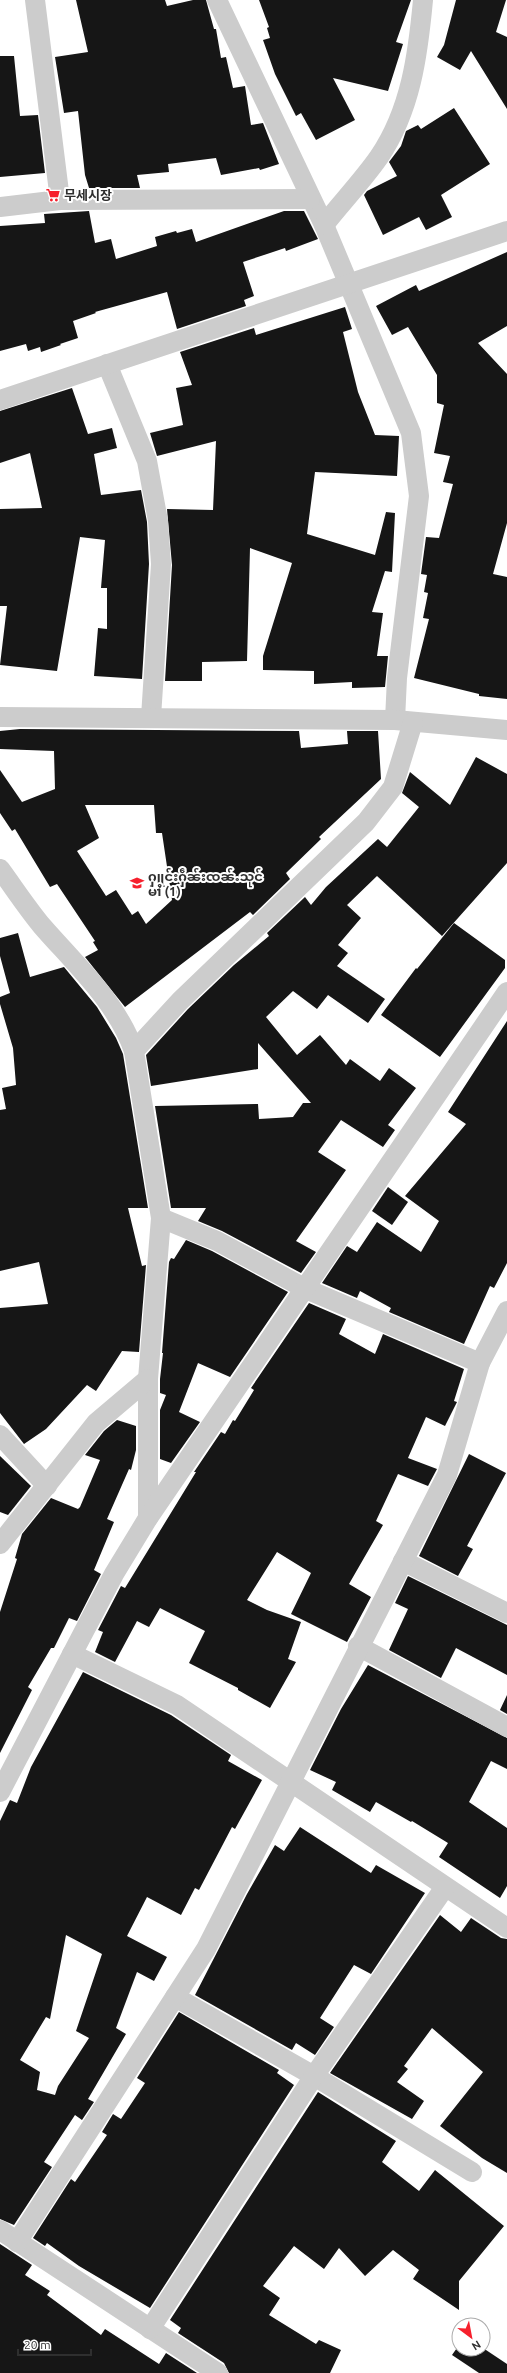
<svg xmlns="http://www.w3.org/2000/svg" width="507" height="2373" font-family="Ubuntu,'Noto Sans KR','Noto Sans Myanmar',sans-serif">
<rect width="100%" height="100%" fill="#fff"/>
<g fill="#161616" fill-rule="evenodd">
<polygon points="76,0 165,0 167,6 193,0 206,0 214,29 216,29 221,58 226,57 233,88 245,86 251,125 263,123 279,164 260,170 259,168 221,175 216,158 168,164 169,172 137,175 140,188 89,188 85,175 78,111 64,113 55,57 88,52"/>
<polygon points="259,0 411,0 396,42 403,44 388,91 333,78 355,120 316,140 301,113 296,116 275,74 263,40 270,38 267,28 269,27"/>
<polygon points="456,0 506,0 496,32 507,37 507,109 471,51 460,70 437,57 444,45"/>
<polygon points="0,56 14,56 20,116 38,115 45,173 0,177"/>
<polygon points="454,108 490,164 441,195 452,217 426,230 419,217 383,235 364,195 367,191 397,176 389,162 401,146 406,131 418,125 421,129"/>
<polygon points="89,211 95,243 111,239 116,259 157,246 155,237 176,231 177,233 192,229 196,242 284,211 304,211 318,239 286,251 285,248 243,262 254,296 244,300 246,306 177,329 167,292 95,312 96,313 73,321 78,338 60,344 61,345 41,352 40,347 28,351 26,344 0,351 0,226 45,223 44,214"/>
<polygon points="507,252 507,326 478,343 507,374 507,523 493,574 507,577 507,699 479,696 479,694 414,678 429,619 423,618 428,593 424,592 427,575 421,574 426,537 439,538 453,484 443,482 450,456 434,453 444,405 437,403 437,375 408,327 392,335 376,306 416,285 419,291"/>
<polygon points="345,307 352,329 343,332 358,392 375,435 399,436 397,476 315,472 307,534 375,555 386,512 395,513 392,572 385,571 372,612 383,613 377,656 388,656 385,687 352,688 352,682 314,684 314,671 263,670 263,656 292,563 250,548 247,661 202,662 202,681 165,681 172,565 167,509 213,510 216,441 157,456 150,433 183,425 176,388 192,385 180,352 254,328 256,335"/>
<polygon points="72,388 88,434 112,428 117,448 94,454 101,495 141,490 147,522 149,564 142,679 94,676 98,628 107,629 107,588 101,588 105,540 80,537 57,671 0,665 7,606 0,606 0,509 42,508 30,453 0,463 0,411"/>
<path d="M20 729 299 731 301 748 348 744 347 731H378L381 779 319 837 321 839 286 873 290 879 253 915 250 912 125 1007 85 957 98 950 93 942 95 941 57 884 50 887 15 829 12 831 0 813V770L22 802 55 789 54 751 0 749V731ZM85 805H154L156 833H162L172 900 146 924 138 911 132 915 116 890 106 896 77 851 99 838Z"/>
<polygon points="476,757 507,774 507,863 442,936 377,876 347,905 361,918 338,945 348,953 337,966 385,999 368,1023 328,995 317,1009 293,991 266,1017 297,1055 320,1035 346,1065 350,1059 380,1081 389,1068 416,1088 388,1125 395,1130 383,1147 341,1120 318,1152 346,1170 296,1241 316,1252 301,1273 222,1231 198,1221 206,1208 171,1208 155,1106 258,1104 259,1119 293,1117 303,1103 311,1103 258,1043 258,1069 151,1086 146,1055 188,1009 234,965 269,936 267,933 305,897 311,905 326,887 378,839 387,847 419,807 402,793 410,772 450,805"/>
<polygon points="454,923 505,960 505,968 440,1057 381,1015 416,968 417,969"/>
<polygon points="18,933 30,977 64,967 97,1007 116,1038 123,1054 148,1208 128,1208 142,1266 146,1265 139,1352 122,1351 96,1391 87,1385 46,1429 24,1444 0,1413 0,1308 48,1304 39,1262 0,1271 0,1110 6,1109 2,1088 16,1085 13,1048 0,1004 0,997 10,993 0,956 0,938"/>
<polygon points="507,1021 507,1263 494,1288 490,1286 464,1344 389,1312 391,1308 360,1291 357,1298 322,1283 347,1246 357,1252 377,1222 421,1252 439,1221 405,1196 466,1124 448,1112"/>
<polygon points="388,1187 408,1202 392,1225 372,1211"/>
<polygon points="186,1240 212,1251 288,1292 230,1377 198,1363 179,1412 200,1422 171,1463 160,1459 160,1410 166,1395 160,1393 160,1379 163,1353 162,1353 169,1262 171,1258 174,1259"/>
<polygon points="309,1303 346,1319 339,1334 375,1354 383,1334 464,1369 454,1401 457,1402 445,1426 426,1417 408,1458 437,1469 428,1486 398,1474 376,1521 383,1525 349,1584 371,1597 347,1642 291,1614 311,1573 277,1552 247,1600 267,1610 301,1622 288,1659 296,1662 270,1708 238,1690 238,1688 189,1663 205,1631 160,1608 149,1627 137,1621 115,1662 95,1652 103,1632 98,1630 121,1586 125,1588 196,1472 194,1472 221,1432 225,1434 233,1420 235,1421 254,1390 251,1388"/>
<polygon points="117,1420 136,1426 136,1450 131,1470 129,1469 107,1519 114,1522 94,1570 101,1574 77,1621 69,1618 54,1648 51,1648 28,1687 32,1690 0,1753 0,1612 17,1559 15,1558 22,1534 51,1498 78,1509 80,1507 100,1460 85,1455 104,1431"/>
<polygon points="469,1454 506,1473 467,1546 473,1549 458,1576 419,1556"/>
<polygon points="0,1456 31,1486 8,1515 0,1512"/>
<polygon points="408,1576 507,1625 507,1675 456,1648 441,1678 389,1650 408,1609 395,1603"/>
<polygon points="368,1665 507,1738 507,1769 491,1761 469,1802 507,1828 507,1886 500,1898 439,1857 448,1843 412,1821 411,1822 376,1802 370,1812 332,1790 336,1782 310,1770 341,1709"/>
<path d="M83 1672 171 1715 231 1755 228 1761 262 1780 235 1829 232 1827 199 1890 195 1888 181 1915 147 1897 127 1936 167 1957 154 1981 137 1972 116 2028 126 2034 88 2099 94 2102 82 2120 75 2115 44 2162 52 2167 14 2225 0 2219V1821L10 1800 17 1803 31 1767ZM66 1935 102 1954 76 2031 89 2038 58 2086 55 2095 37 2090 40 2072 20 2060 46 2017 50 2019Z"/>
<polygon points="507,1695 507,1714 500,1710"/>
<polygon points="300,1827 371,1873 376,1865 425,1893 371,1974 354,1965 320,2018 334,2027 315,2055 296,2043 292,2050 195,1995 247,1894 275,1845 284,1851"/>
<polygon points="440,1915 461,1932 471,1918 501,1938 507,1939 507,2173 482,2158 440,2126 483,2072 432,2028 404,2066 408,2069 397,2082 424,2101 412,2119 330,2073"/>
<polygon points="179,2012 279,2070 277,2073 294,2085 150,2308 79,2266 47,2243 45,2246 33,2238 71,2179 75,2182 107,2135 102,2132 113,2114 121,2119 145,2083 137,2078"/>
<polygon points="318,2092 396,2141 382,2162 419,2191 435,2170 504,2226 459,2281 459,2310 413,2279 419,2270 393,2250 365,2276 339,2248 324,2269 294,2246 263,2286 280,2298 269,2315 316,2344 319,2340 341,2350 330,2373 229,2373 224,2363 178,2333 181,2328 170,2320"/>
<polygon points="0,2244 32,2265 25,2275 50,2291 47,2295 101,2335 105,2329 159,2364 166,2353 197,2373 0,2373"/>
<polygon points="459,2345 459,2349 483,2348 507,2364 507,2373 479,2373 452,2355"/>
</g>
<g fill="none" stroke-linecap="round" stroke-linejoin="round">
<g stroke="#ccc" stroke-width="20">
<polyline points="35,0 60,200"/>
<polyline points="217,0 324,225 411,433 419,496 397,678 395,720"/>
<polyline points="0,207 60,200 310,199"/>
<path d="M324 225C342 202 363 180 379 157 411 110 418 54 423 0"/>
<polyline points="107,364 147,461 158,521 161,564 151,717"/>
<polyline points="0,400 507,231"/>
<polyline points="0,717 395,720 507,730"/>
<path d="M0 869C14 888 27 908 42 926 75 964 117 1002 134 1051"/>
<polyline points="161,1218 217,1241 306,1289 480,1363"/>
<polyline points="0,1435 47,1486"/>
<polyline points="148,1518 148,1379 161,1218 134,1051 180,1001 366,822 393,787 413,722"/>
<polyline points="0,1544 96,1423 148,1379"/>
<polyline points="403,1561 507,1613"/>
<polyline points="358,1646 507,1727"/>
<polyline points="72,1654 177,1705 507,1928"/>
<polyline points="0,1792 114,1574 148,1518 507,992"/>
<polyline points="175,1997 314,2076 472,2172"/>
<polyline points="0,2230 218,2373"/>
<polyline points="17,2242 206,1949 447,1475 480,1363 507,1311"/>
<polyline points="150,2329 314,2076 445,1887"/>
</g>
</g>
<defs>
<symbol id="supermarket-bare" viewBox="-9 -9 18 18"><path d="M-6-5.5h2.5l.6 2H6L4.5 2H-2.5L-4.4-4H-6ZM-1.5 3.2a1.3 1.3 0 1 0 .1 0ZM3 3.2a1.3 1.3 0 1 0 .1 0Z" fill="#f6202d" stroke="#fff" stroke-width="2.5" paint-order="stroke"/></symbol>
<symbol id="school-bare" viewBox="-9 -9 18 18"><path d="M0-5L7-2L0 1L-7-2ZM-4 1L0 2.5L4 1V4Q0 6-4 4Z" fill="#f6202d" stroke="#fff" stroke-width="2.5" paint-order="stroke"/></symbol>
</defs>
<g fill-rule="evenodd">
<use href="#supermarket-bare" x="43" y="185" width="20" height="20"/>
<use href="#school-bare" x="127" y="873" width="20" height="20"/>
</g>
<g text-anchor="middle" dominant-baseline="central" stroke-width="4" stroke-linejoin="round" paint-order="stroke">
<g font-size="13" font-weight="bold" fill="#2f2f2f" stroke="#fff" text-anchor="start">
<text x="64" y="195">무세시장</text>
<text x="148" y="876">ႁူင်းႁဵၼ်းၸၼ်ႉသုင်<tspan x="148" dy="15">မၢႆ (1)</tspan></text>
</g>
</g>
<g transform="translate(471 2337) rotate(148)"><circle r="19" fill="#ffffff" stroke="#acacac"/>
<path d="M0-3L7 15L0 10L-7 15Z" fill="#f6202d"/>
<text y="-6" font-size="11" font-weight="bold" text-anchor="middle" fill="#2f2f2f">N</text>
</g>
<path d="M18 2349v6h73v-6" fill="none" stroke="#2f2f2f" stroke-width="2"/>
<text x="24" y="2349" font-size="12" fill="#2f2f2f" stroke="#ffffff" stroke-width="3" paint-order="stroke">20 m</text>
</svg>
